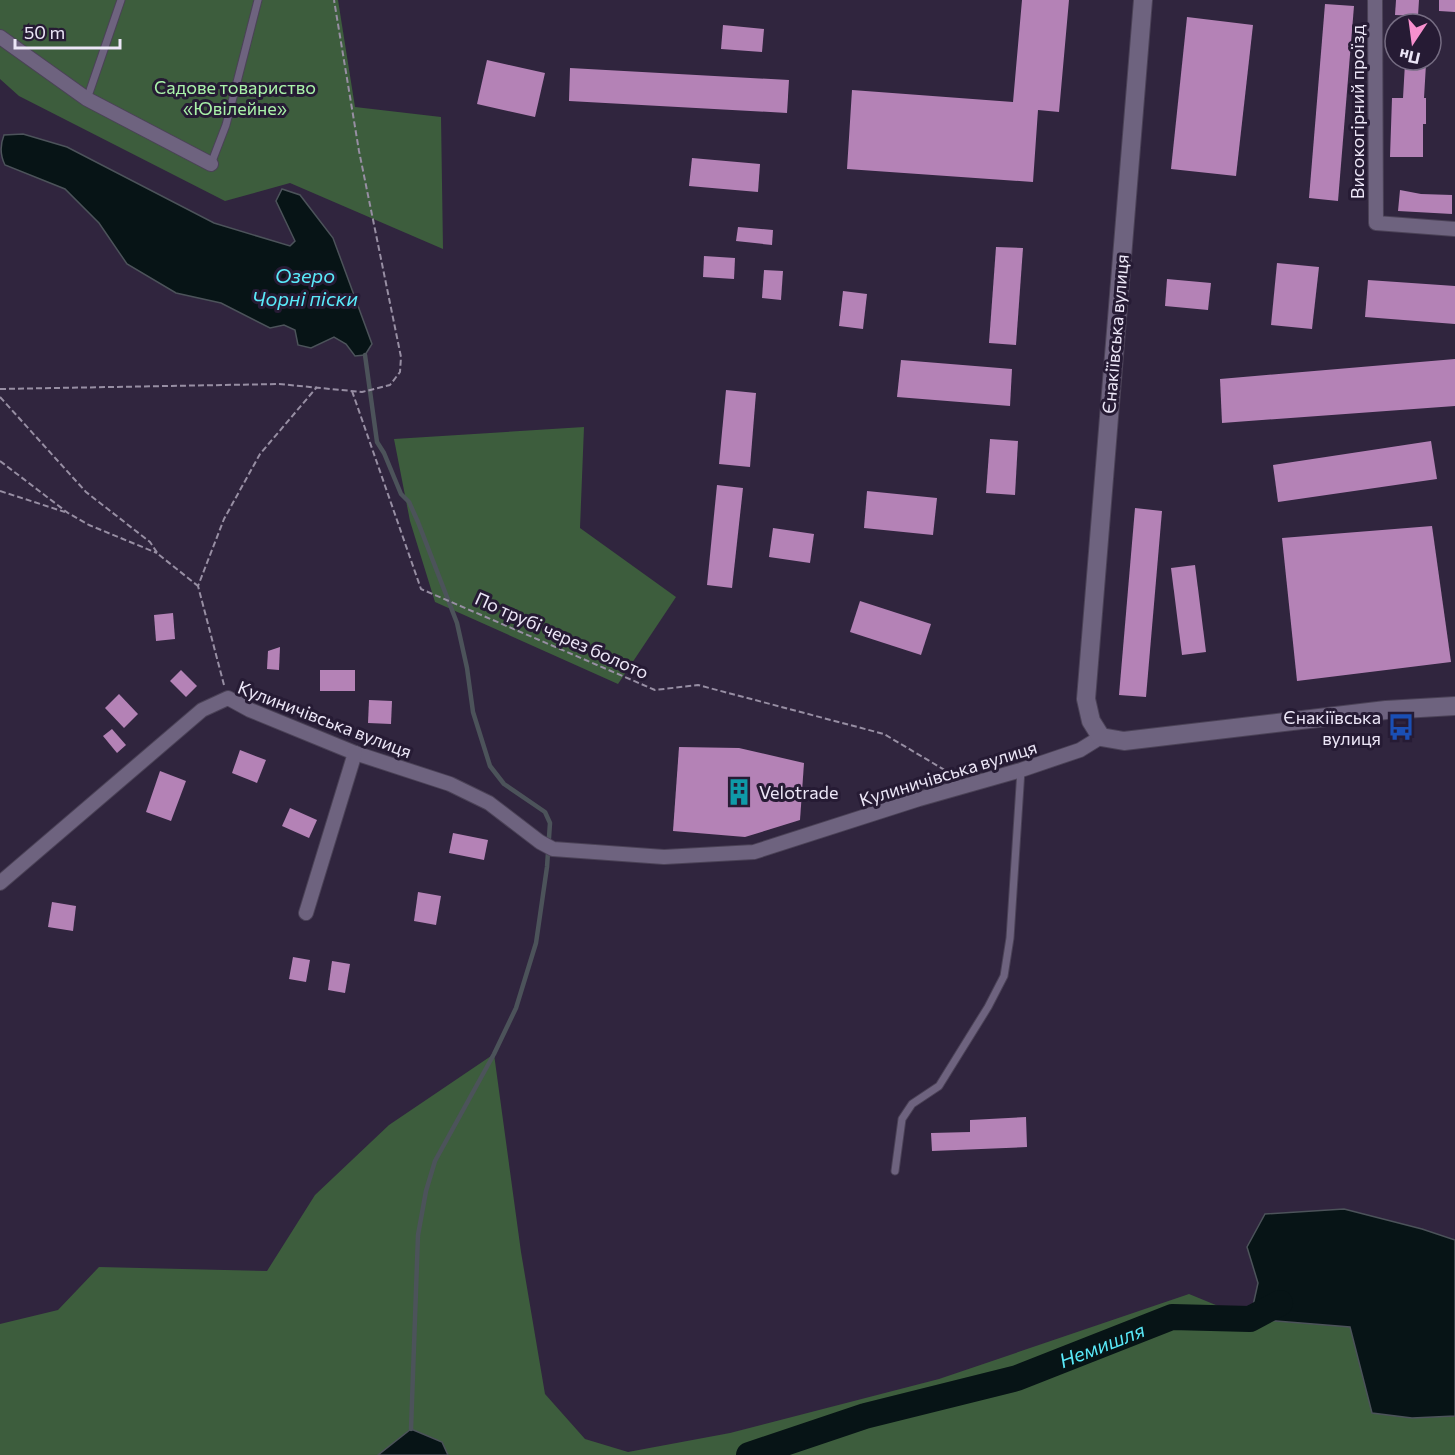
<svg xmlns="http://www.w3.org/2000/svg" width="1455" height="1455" font-family="Commissioner,sans-serif">
<rect width="100%" height="100%" fill="#30253e"/>
<g fill="#3d5d3d">
<polygon points="0,0 338,0 355,107 441,117 443,249 290,183 225,201 19,96 0,79"/>
<polygon points="584,427 580,528 676,597 618,684 435,602 410,521 394,439"/>
<polygon points="494,1054 521,1252 545,1394 585,1439 628,1452 730,1433 939,1379 1189,1294 1250,1319 1350,1327 1364,1383 1412,1418 1455,1416 1455,1455 448,1455 442,1442 411,1429 378,1455 0,1455 0,1324 58,1310 99,1267 267,1271 315,1195 389,1125"/>
</g>
<g fill="#071416" stroke="#4c535a" stroke-width="1.5">
<path d="M23 134 67 147 214 223 290 246 295 241 276 201 282 189 300 195 333 238 372 344 365 355 355 356 346 344 334 337 311 348 298 345 295 330 284 325 270 328 221 303 176 293 127 264 99 223 65 189 5 165C0 155 0 145 4 135Z"/>
<polygon points="1344,1209 1422,1229 1455,1240 1455,1416 1412,1418 1372,1413 1350,1327 1250,1319 1258,1283 1247,1247 1265,1214"/>
<polygon points="411,1429 442,1442 448,1455 378,1455"/>
</g>
<g fill="none" stroke-linecap="round" stroke-linejoin="round">
<polyline stroke="#4c535a" stroke-width="4.5" points="365,355 377,442 384,453 401,494 409,502 418,522 457,623 467,668 473,712 490,766 504,784 545,812 550,823 547,867 536,943 516,1008 494,1054 435,1161 426,1191 418,1235 411,1429"/>
<path stroke="#071416" stroke-width="26" id="s1" d="M749 1455 865 1416 1017 1378 1172 1317 1250 1319 1280 1303"/>
</g>
<g fill="#b482b6">
<polygon points="1022,0 1069,0 1059,112 1038,110 1033,182 847,169 852,90 1013,102"/>
<polygon points="1396,0 1419,0 1418,16 1395,15"/>
<polygon points="1439,0 1455,0 1455,12 1439,11"/>
<polygon points="1325,4 1354,6 1338,201 1309,198"/>
<polygon points="1187,17 1253,25 1236,176 1171,169"/>
<polygon points="723,25 764,29 762,52 721,49"/>
<polygon points="487,60 545,73 535,117 477,104"/>
<polygon points="1405,63 1426,64 1424,98 1426,98 1426,124 1423,124 1423,157 1390,157 1392,98 1403,98"/>
<polygon points="570,68 789,80 787,113 569,101"/>
<polygon points="692,158 760,164 758,192 689,186"/>
<polygon points="1400,190 1421,194 1452,195 1452,214 1398,211"/>
<polygon points="738,227 773,230 772,245 736,241"/>
<polygon points="996,247 1023,248 1016,345 989,343"/>
<polygon points="704,256 735,258 734,279 703,277"/>
<polygon points="1277,263 1319,267 1312,329 1271,325"/>
<polygon points="764,270 783,271 781,300 762,298"/>
<polygon points="1167,279 1211,283 1208,310 1165,306"/>
<polygon points="1368,280 1455,286 1455,324 1365,317"/>
<polygon points="843,291 867,294 863,329 839,326"/>
<polygon points="1455,359 1455,406 1222,423 1220,379"/>
<polygon points="901,360 1012,369 1010,406 897,397"/>
<polygon points="726,390 756,393 750,467 719,464"/>
<polygon points="990,439 1018,441 1015,495 986,493"/>
<polygon points="1431,441 1437,479 1278,502 1273,465"/>
<polygon points="717,485 743,488 732,588 707,585"/>
<polygon points="867,491 937,498 933,535 864,528"/>
<polygon points="1135,508 1162,511 1146,697 1119,695"/>
<polygon points="1432,526 1451,662 1297,681 1282,538"/>
<polygon points="773,528 814,534 810,563 769,557"/>
<polygon points="1195,565 1206,652 1182,655 1171,568"/>
<polygon points="860,601 931,624 921,655 850,632"/>
<polygon points="173,613 175,639 156,641 154,615"/>
<polygon points="280,647 279,670 267,669 268,651"/>
<polygon points="181,670 197,686 186,697 170,681"/>
<rect x="320" y="670" width="35" height="21"/>
<polygon points="119,694 138,714 124,728 105,708"/>
<polygon points="369,700 392,701 391,724 368,723"/>
<polygon points="112,729 126,745 117,753 103,736"/>
<polygon points="679,747 739,748 804,763 800,820 745,837 673,831"/>
<polygon points="240,750 266,760 257,783 232,773"/>
<polygon points="160,771 186,781 171,821 146,812"/>
<polygon points="290,808 317,820 309,838 282,826"/>
<polygon points="453,833 488,840 484,860 449,853"/>
<polygon points="418,892 441,896 436,925 414,921"/>
<polygon points="52,902 76,906 73,931 48,927"/>
<polygon points="293,957 310,960 306,982 289,979"/>
<polygon points="332,961 350,964 345,993 328,990"/>
<polygon points="1026,1117 1027,1147 932,1151 931,1133 970,1132 970,1120"/>
</g>
<g fill="none" stroke-linecap="round" stroke-linejoin="round">
<defs>
<g id="service">
<polyline points="87,99 121,0"/>
<polyline points="211,164 226,125 258,0"/>
<polyline points="895,1171 902,1119 912,1104 939,1086 988,1007 1004,976 1010,938 1021,770"/>
</g>
<g id="minor">
<polyline points="1375,0 1376,223 1455,229"/>
<polyline points="0,37 87,99 211,164"/>
<polyline points="0,883 202,710 228,698 250,710 355,753 450,784 489,803 540,842 553,849 664,857 754,852 919,799 1021,770 1080,750 1101,737"/>
<polyline points="306,913 355,753"/>
</g>
<polyline id="tertiary" points="1143,0 1086,699 1091,721 1101,737 1124,741 1386,710 1455,706"/>
</defs>
<use href="#service" stroke="#4b4257" stroke-width="9"/>
<use href="#minor" stroke="#4b4257" stroke-width="16"/>
<use href="#tertiary" stroke="#4b4257" stroke-width="20"/>
<g stroke="#978ea3" stroke-width="2" stroke-dasharray="6 3" stroke-linecap="butt">
<polyline points="0,389 279,384 362,392 390,385 400,372 401,357 359,151 334,0"/>
<polyline points="352,391 421,589 655,690 698,685 884,734 953,775"/>
<polyline points="0,397 86,492 150,542 158,554 198,586"/>
<polyline points="0,461 68,513 89,525 157,553"/>
<polyline points="0,491 65,512"/>
<polyline points="224,685 198,586 224,519 260,454 317,387"/>
</g>
<use href="#service" stroke="#6e637f" stroke-width="7"/>
<use href="#minor" stroke="#6e637f" stroke-width="14"/>
<use href="#tertiary" stroke="#6e637f" stroke-width="18"/>
</g>
<defs>
<symbol id="bus-bare" viewBox="-9 -9 18 18"><path d="M-5-6H5V4H4V6H2V4H-2V6H-4V4H-5ZM-3.5-4V0h7V-4ZM-3.5 1.2v1.5H-2V1.2ZM2 1.2v1.5H3.5V1.2Z" fill="#1a4fb4" stroke="#261b34" stroke-width="2.5" paint-order="stroke"/></symbol>
<symbol id="building-bare" viewBox="-9 -9 18 18"><path d="M-4-6H4V6H1V3H-1V6H-4ZM-2.5-4.3h1.7v1.8h-1.7ZM.8-4.3h1.7v1.8H.8ZM-2.5-1h1.7V.8h-1.7ZM.8-1h1.7V.8H.8Z" fill="#0f9aa8" stroke="#261b34" stroke-width="2.5" paint-order="stroke"/></symbol>
</defs>
<g fill-rule="evenodd">
<use href="#bus-bare" x="1382" y="708" width="38" height="38"/>
<use href="#building-bare" x="720" y="773" width="38" height="38"/>
</g>
<g text-anchor="middle" dominant-baseline="central" stroke-width="6" stroke-linejoin="round" paint-order="stroke">
<g font-size="18" fill="#a9f2a9" stroke="#261b34">
<text x="235" y="87">Садове товариство<tspan x="235" dy="21">«Ювілейне»</tspan></text>
</g>
<g font-size="18" fill="#ece6f7" stroke="#261b34">
<text transform="translate(1357 112) rotate(-90)">Високогірний проїзд</text>
<text transform="translate(1115 334) rotate(-85)">Єнакіївська вулиця</text>
<text transform="translate(562 635) rotate(24)">По трубі через болото</text>
<text transform="translate(325 719) rotate(21)">Кулиничівська вулиця</text>
<text transform="translate(948 773) rotate(-17)">Кулиничівська вулиця</text>
</g>
<g font-size="18" fill="#ece6f7" stroke="#261b34" text-anchor="end">
<text x="1381" y="717">Єнакіївська<tspan x="1381" dy="21">вулиця</tspan></text>
<text x="759" y="792" text-anchor="start">Velotrade</text>
</g>
<g font-size="20" font-style="italic" fill="#59e9f9" stroke="#261b34">
<text x="305" y="275">Озеро<tspan x="305" dy="23">Чорні піски</tspan></text>
<text stroke="none"><textPath href="#s1" startOffset="370">Немишля</textPath></text>
</g>
</g>
<g transform="translate(1413 42) rotate(193)"><circle r="28" fill="#261b34" stroke="#756c82" stroke-width="1.5"/>
<path d="M0-4.5L10 22L0 15L-10 22Z" fill="#f790ce"/>
<text y="-9" font-size="16" font-weight="bold" text-anchor="middle" fill="#ece6f7">Пн</text>
</g>
<path d="M15 39v9h105v-9" fill="none" stroke="#ece6f7" stroke-width="3"/>
<text x="24" y="39" font-size="18" fill="#ece6f7" stroke="#261b34" stroke-width="4.5" paint-order="stroke">50 m</text>
</svg>
